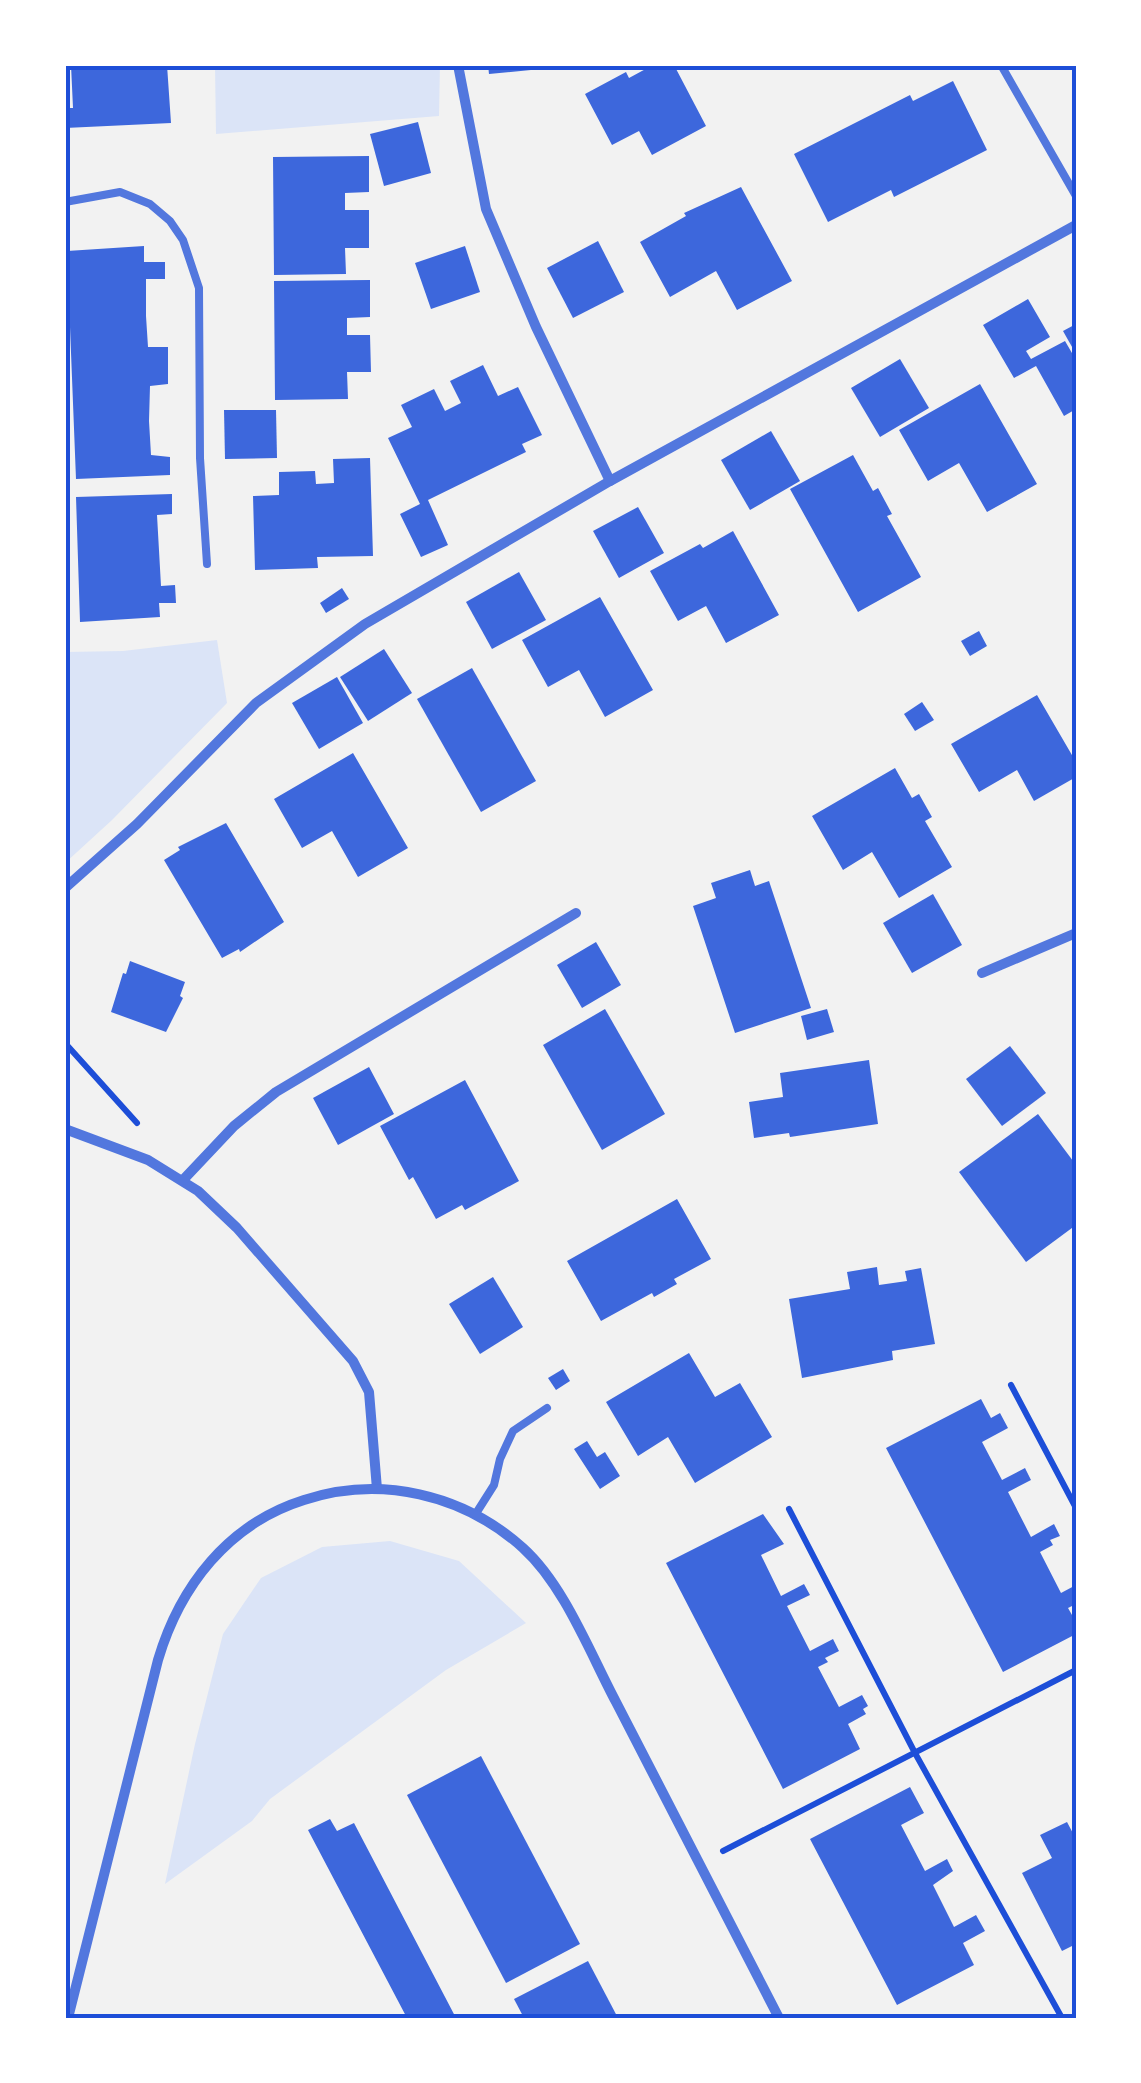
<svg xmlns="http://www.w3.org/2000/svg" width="1141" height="2083" font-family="'Crimson Pro',serif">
<rect width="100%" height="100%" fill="#f2f2f2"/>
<g fill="#dbe4f7">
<polygon points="215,65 440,65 439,116 216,134"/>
<polygon points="217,640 227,703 112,820 65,863 65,652 123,651"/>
<polygon points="390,1541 459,1561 526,1623 446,1670 270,1799 252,1821 165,1884 195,1744 223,1634 261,1578 322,1547"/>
</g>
<g fill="#3d67dc">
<polygon points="71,65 167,65 171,123 65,128 65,108 73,108"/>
<polygon points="488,65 540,65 541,69 489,74"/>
<polygon points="653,65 674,65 706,126 652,155 639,131 612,145 585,94 626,72 629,78"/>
<polygon points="953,81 987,150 894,197 891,190 828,222 794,154 910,95 913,101"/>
<polygon points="418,122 431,173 384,186 370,134"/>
<polygon points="369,156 369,192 345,193 345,210 369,210 369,248 345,248 346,274 274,275 273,157"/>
<polygon points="741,187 792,281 737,310 716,271 670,297 640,242 686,216 684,213"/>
<polygon points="598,241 624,292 573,318 547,268"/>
<polygon points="144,246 144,262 165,262 165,279 146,279 146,316 148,347 168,347 168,384 150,386 149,421 151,455 170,457 170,475 76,479 67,251"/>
<polygon points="465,246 480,292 431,309 415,263"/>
<polygon points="370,280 370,317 347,318 347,335 370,335 371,372 347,372 348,399 275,400 274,281"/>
<polygon points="1028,299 1050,337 1026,351 1031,359 1065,341 1076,360 1076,409 1064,416 1036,366 1014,378 983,325"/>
<polygon points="1076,324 1076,354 1063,331"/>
<polygon points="900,359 929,408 880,437 851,388"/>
<polygon points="483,365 498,396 518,387 542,435 522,444 526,452 428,500 448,545 421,557 400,514 420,504 388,438 412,427 401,405 434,389 445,411 461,403 450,381"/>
<polygon points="980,384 1037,484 987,512 959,463 928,481 899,430"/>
<polygon points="224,410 276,410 277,458 225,459"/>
<polygon points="771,431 800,481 750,510 721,460"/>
<polygon points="853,455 873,491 878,488 892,514 887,516 921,577 858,612 790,489"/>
<polygon points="370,458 373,556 317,557 318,568 255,570 253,496 279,495 279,472 315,471 316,484 334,483 333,459"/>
<polygon points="172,494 172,514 157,515 161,586 175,585 176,603 159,603 160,617 80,622 76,497"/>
<polygon points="638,507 664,553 619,578 593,531"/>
<polygon points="733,531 779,615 726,643 706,606 678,621 650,571 700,544 703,548"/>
<polygon points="519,572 546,620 492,649 466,602"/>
<polygon points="342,588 349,599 326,613 320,603"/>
<polygon points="600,597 653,690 605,717 579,670 548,687 522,640"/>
<polygon points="979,631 987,646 970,656 961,641"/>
<polygon points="384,649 412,693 368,721 340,677"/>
<polygon points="472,668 536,781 481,812 417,699"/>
<polygon points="337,677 363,723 319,749 292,703"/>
<polygon points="1037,695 1076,762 1076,777 1034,801 1017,770 979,792 951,744"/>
<polygon points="922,702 934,720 915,731 904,714"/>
<polygon points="353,753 408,848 358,877 332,831 302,848 274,799"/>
<polygon points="895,768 912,798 919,794 932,817 925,821 952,867 899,898 872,852 843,870 812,816"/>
<polygon points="226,823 284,922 240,952 239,949 222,958 164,860 180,850 178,847"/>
<polygon points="750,870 755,886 769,881 811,1008 735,1033 693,906 716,898 711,883"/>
<polygon points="933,894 962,945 912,973 883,923"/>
<polygon points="596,942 621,985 582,1008 557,965"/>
<polygon points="130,961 185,982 180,996 183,998 166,1032 111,1012 123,973 126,974"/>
<polygon points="605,1009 665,1114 602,1150 543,1045"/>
<polygon points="827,1009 834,1032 807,1040 801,1016"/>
<polygon points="1010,1046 1046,1093 1002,1126 966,1079"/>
<polygon points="869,1060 878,1124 790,1137 789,1133 754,1138 749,1102 783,1097 780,1073"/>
<polygon points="369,1067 394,1114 338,1145 313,1098"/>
<polygon points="465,1080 519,1181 465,1210 462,1205 436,1219 413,1177 409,1180 380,1126"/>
<polygon points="1038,1114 1076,1165 1076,1225 1026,1262 959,1172"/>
<polygon points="677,1199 711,1259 674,1279 677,1284 654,1297 652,1293 601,1321 567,1261"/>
<polygon points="877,1267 879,1285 907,1281 905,1271 921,1268 935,1344 892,1351 893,1360 802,1378 789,1299 850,1289 847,1272"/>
<polygon points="493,1277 523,1327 480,1354 449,1304"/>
<polygon points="689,1353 715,1397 740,1383 772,1437 695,1483 668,1437 638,1456 606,1402"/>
<polygon points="563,1369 570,1381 556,1390 548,1378"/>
<polygon points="981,1399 991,1418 1000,1413 1008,1428 982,1442 1002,1480 1025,1468 1031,1480 1008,1492 1031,1537 1054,1524 1060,1536 1050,1540 1053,1545 1040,1552 1061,1593 1076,1585 1076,1604 1068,1608 1076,1622 1076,1634 1003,1672 886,1448"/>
<polygon points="587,1441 597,1457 605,1452 620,1476 600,1489 574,1449"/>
<polygon points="763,1514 784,1544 761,1555 781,1596 804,1584 810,1595 787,1606 810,1651 833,1639 839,1651 825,1658 828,1662 818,1667 839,1707 862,1695 868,1706 863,1709 866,1714 848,1724 860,1749 783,1789 666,1563"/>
<polygon points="481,1756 580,1944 506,1983 407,1795"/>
<polygon points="910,1787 924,1813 901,1825 925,1871 947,1859 953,1871 933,1885 954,1927 976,1915 985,1931 963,1943 974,1965 897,2005 810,1839"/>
<polygon points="330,1819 337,1831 354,1823 456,2018 407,2018 308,1830"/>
<polygon points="1067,1822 1076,1839 1076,1944 1062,1951 1022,1873 1052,1858 1040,1835"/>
<polygon points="588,1961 618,2018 524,2018 514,1999"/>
</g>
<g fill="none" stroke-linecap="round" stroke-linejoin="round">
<g stroke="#1d4ed8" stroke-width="6">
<polyline points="65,1043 137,1123"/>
<polyline points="1011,1385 1076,1508"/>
<polyline points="789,1509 915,1753 1062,2018"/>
<polyline points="723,1851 1076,1670"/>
</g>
<g stroke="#5277de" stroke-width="8">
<polyline points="1001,65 1076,196"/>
<polyline points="65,202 120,192 150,204 170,221 183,240 199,288 200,458 207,564"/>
<polyline points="475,1515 494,1485 500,1459 513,1431 547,1408"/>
</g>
<g stroke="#5277de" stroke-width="10">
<polyline points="458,65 486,209 536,327 610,481"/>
<polyline points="65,888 137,824 256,703 365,624 610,481 1076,225"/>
<polyline points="982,973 1076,933"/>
<polyline points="65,1129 148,1160 198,1191 237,1228 353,1361 369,1392 377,1489"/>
<polyline points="183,1180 234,1126 276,1092 576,913"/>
<path d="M68 2018 158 1660C180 1586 228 1524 304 1500 380 1475 463 1494 523 1548 564 1585 590 1653 616 1702 671 1807 724 1913 779 2018"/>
</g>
</g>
<rect width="1141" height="2083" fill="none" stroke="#ffffff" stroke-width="135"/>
<rect x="68" y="68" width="1006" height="1948" fill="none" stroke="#1d4ed8" stroke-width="4"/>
</svg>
